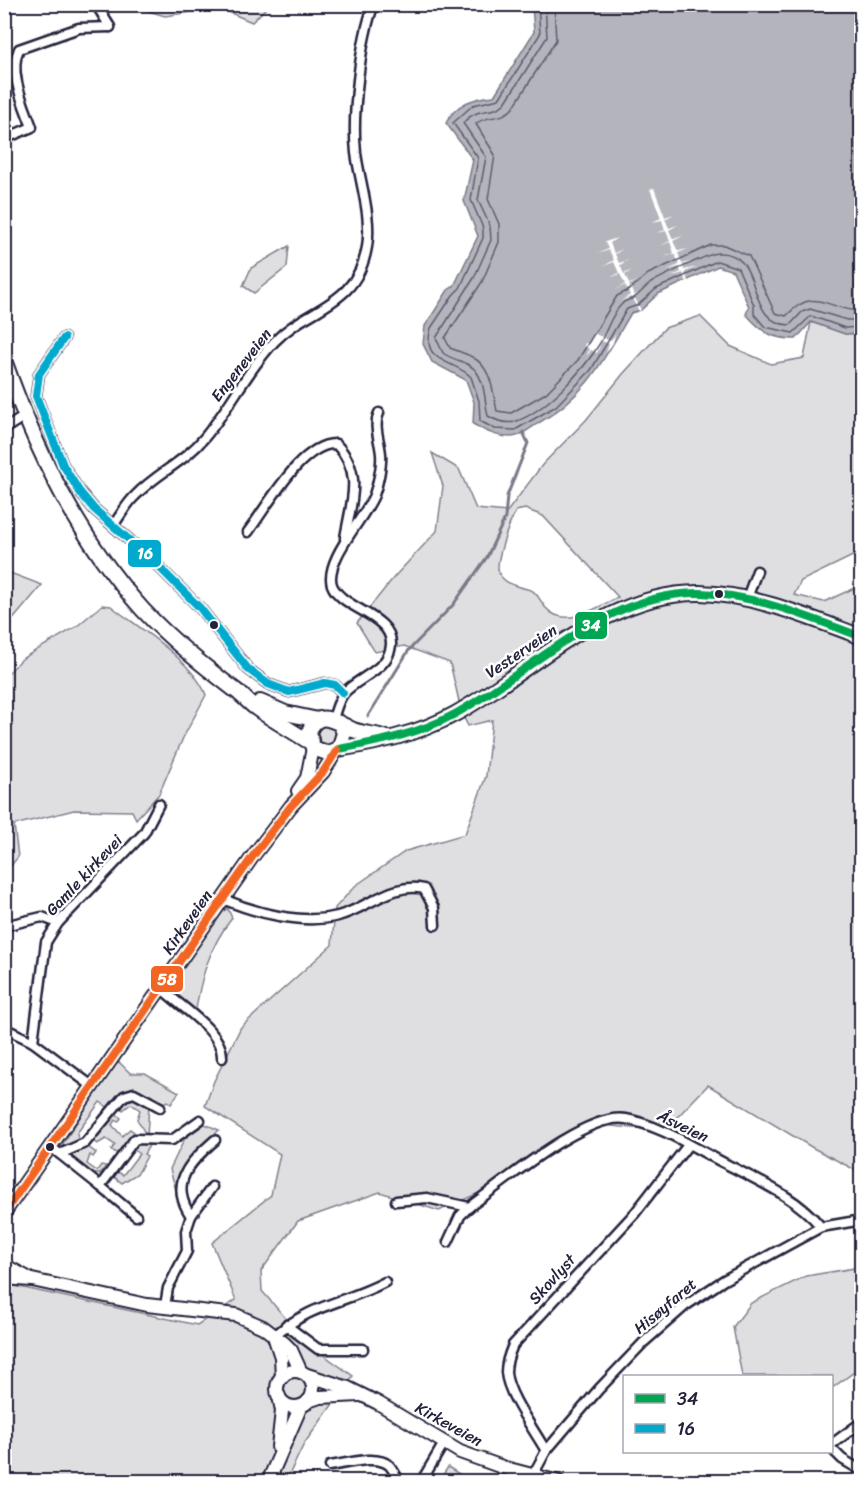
<svg xmlns="http://www.w3.org/2000/svg" width="866" height="1486" font-family="Sriracha,sans-serif">
<rect width="100%" height="100%" fill="#fff"/>
<filter id="ink" filterUnits="userSpaceOnUse"><feTurbulence type="fractalNoise" baseFrequency=".0167" numOctaves="2"/><feDisplacementMap in="SourceGraphic" scale="12" xChannelSelector="R" yChannelSelector="G"/><feConvolveMatrix kernelMatrix="1 2 1 2 8 2 1 2 1" color-interpolation-filters="sRGB"/></filter>
<g filter="url(#ink)">
<g fill="#dfdfe2" stroke="#80808e" stroke-width="1.5" fill-rule="evenodd">
<polygon points="128,5 269,5 252,22 219,8 165,16"/>
<polygon points="289,246 287,267 254,293 243,286 251,268"/>
<path d="M700 316 730 346 771 364 804 358 811 322 845 334 861 333V552L801 581 794 595 824 602 861 585V1173L813 1148 708 1085 664 1131 601 1125 546 1152 494 1186 439 1211 380 1192 298 1221 261 1271 262 1291 307 1343 353 1376 304 1444 286 1481 5 1482V1284L197 1325 236 1300 212 1243 271 1195 280 1154 205 1106 214 1081 241 1027 332 945 335 908 355 886 406 851 465 834 486 776 492 720 468 726 462 714 450 663 404 646 375 652 357 623 395 576 437 531 443 486 432 453 459 469 476 509 507 512 543 464 586 420 623 374 665 328ZM525 509 543 516 618 597C598 607 565 630 546 608 541 603 538 593 531 590 521 587 504 585 499 573 494 563 510 521 516 511Z"/>
<polygon points="5,571 42,585 5,629"/>
<path d="M102 605 111 606C140 629 193 661 206 695L183 738 159 794 136 819 132 811 74 810 14 825 18 857 5 873V676L23 658 76 627Z"/>
<circle cx="326" cy="735" r="10"/>
<path d="M228 909 232 918C209 947 200 980 195 1016L166 991 221 911Z"/>
<polygon points="117,1060 130,1073 145,1073 179,1092 171,1104 168,1101 160,1104 139,1092 109,1108 100,1102 77,1133 78,1140 69,1147 62,1145"/>
<polygon points="129,1098 138,1098 149,1104 147,1137 137,1119 140,1110 131,1104 123,1110 119,1105"/>
<polygon points="114,1112 121,1118 118,1122 115,1120 112,1125 122,1136 130,1129 134,1132 118,1154 111,1150 115,1145 106,1139 97,1144 92,1140"/>
<polygon points="205,1124 219,1130 192,1157 175,1187 170,1169 185,1138"/>
<polygon points="140,1143 150,1144 144,1154 147,1156 138,1173 122,1183 113,1176 116,1171 123,1175 139,1154 133,1149"/>
<polygon points="87,1146 96,1153 93,1157 90,1155 87,1164 97,1171 101,1165 106,1166 100,1174 89,1174 70,1157 74,1152"/>
<polygon points="861,1267 861,1367 832,1388 832,1376 742,1376 733,1327 751,1303 806,1276"/>
<polygon points="448,1467 470,1481 439,1481"/>
</g>
<path fill="#b4b4bc" stroke="#7a7a88" stroke-width="1.5" d="M532 5H861V333L845 334 811 322 796 339C771 339 762 332 746 314L749 307 733 271 718 266 658 294 641 310 631 313C602 362 588 394 537 424 531 428 523 434 517 436 502 440 485 431 473 424L474 402 466 380 432 362 423 344 425 326 448 290 454 286 478 236 464 201 473 160 446 123C456 103 474 98 494 96L534 32Z"/>
<g fill="#fff">
<polygon points="654,188 665,217 674,214 665,219 669,228 678,225 669,230 673,239 683,236 673,241 678,251 688,249 678,253 682,264 694,261 683,265 684,270 697,267 685,272 688,281 686,282 683,273 670,277 681,272 679,267 667,270 679,265 675,254 664,257 674,253 670,242 660,246 670,241 666,231 656,233 665,230 662,220 652,222 661,218 650,189"/>
<polygon points="617,238 610,243 614,253 623,249 615,254 619,263 628,260 620,265 624,274 632,270 625,275 629,284 638,281 629,285 634,295 643,292 634,296 641,310 639,311 631,297 621,301 630,295 625,285 615,290 625,284 620,274 610,278 619,273 614,262 604,266 614,260 609,250 598,254 608,249 605,242"/>
<polygon points="597,327 595,334 602,337 607,331 604,338 610,341 615,335 613,343 606,353 609,344 602,341 597,353 591,350 587,356 589,349 584,346 585,343 588,344"/>
</g>
<g fill="none" stroke-linecap="round" stroke-linejoin="round">
<g stroke="#5c5c6f" stroke-width="1.5">
<path d="M538 4 540 34 499 99 473 105 453 123 478 158 471 200 483 228V238L460 288 453 295 431 328C420 364 455 360 471 377L479 401 480 421 495 429 515 430 556 406 591 370 627 309 638 305 656 289 717 261 738 268 754 305V314L765 327 793 333 811 316 845 328 862 327"/>
<path d="M545 4 547 37 505 103C492 116 479 105 463 123L486 157 478 200 490 226 491 240 474 278 436 338 443 353C451 359 460 360 469 365 486 375 484 400 488 416 495 420 505 424 514 422 544 413 584 370 600 343 607 331 611 314 622 304 625 300 630 300 634 298 640 294 645 287 651 283 659 278 710 253 717 253 767 250 742 324 790 325L802 312 810 309 847 320H862"/>
<path d="M554 4 556 40 513 108C502 121 486 114 476 124L495 155 488 199 499 224V242L482 282 445 338 450 348C457 351 465 353 472 357 492 367 493 393 497 411L511 413 546 393 578 360 617 296 629 290 648 274 711 245H724L749 256 775 313 786 316C817 284 826 311 862 311"/>
</g>
<polyline stroke="#7a7a88" stroke-width="3" points="368,716 409,650 453,605 487,557 505,518 507,496 528,443 523,432"/>
<defs>
<g id="minor">
<polyline points="96,4 110,27"/>
<path d="M4 139 32 127C24 105 8 72 19 49L79 28 110 27"/>
<polyline points="64,338 39,374 36,396 63,465 79,491 94,509 151,559 200,608 248,669 268,684 289,692 325,683 335,685 343,693"/>
<polyline points="4,429 25,416"/>
<path d="M114 524C121 515 127 503 136 495 157 473 185 462 205 437 230 407 248 369 275 341 307 307 357 307 367 247 372 216 360 183 356 153 352 115 360 40 374 4"/>
<path d="M248 532C267 507 302 442 336 444 364 473 351 502 345 538"/>
<polyline points="747,598 757,571"/>
<path d="M333 719C336 710 338 700 344 693 358 677 389 670 391 645 393 615 341 609 332 585 324 560 365 518 374 495 378 484 382 465 381 454 380 441 373 426 379 413"/>
<path d="M223 899C256 913 302 925 338 916 369 908 391 882 424 889L434 908 435 925"/>
<polyline points="4,926 42,917 58,923"/>
<path d="M161 988C179 1006 224 1032 222 1058"/>
<polyline points="4,1028 33,1042 92,1086"/>
<polyline points="33,1042 46,942 58,923 144,833 159,804"/>
<polyline points="51,1147 100,1186 135,1139 172,1140 200,1120"/>
<polyline points="60,1154 85,1143 124,1096 134,1093 160,1107"/>
<polyline points="100,1186 136,1216"/>
<polyline points="396,1201 427,1198 469,1207"/>
<path d="M191 1216C168 1183 190 1162 215 1140"/>
<path d="M448 1242 460 1216 469 1207C503 1183 586 1112 626 1119 662 1126 694 1148 726 1164 759 1181 798 1198 821 1227"/>
<polyline points="165,1306 168,1288 187,1251 186,1231 191,1216 212,1187"/>
<polyline points="286,1325 318,1349 363,1349"/>
<path d="M274 1336C311 1304 345 1303 385 1282"/>
<polyline points="832,1444 862,1422"/>
<polyline points="832,1449 842,1459 862,1471"/>
<path d="M546 1451C535 1431 507 1394 506 1372 506 1362 509 1354 513 1345L635 1213 688 1145"/>
<path d="M330 1466C345 1464 376 1454 389 1465 393 1469 396 1476 400 1482"/>
<polyline points="533,1475 546,1451 599,1389 644,1342 685,1306 724,1280 821,1227 862,1220"/>
<polyline points="421,1482 444,1443"/>
</g>
<g id="secondary">
<polyline points="298,791 307,778 313,748"/>
<polyline points="4,1213 253,856 291,806 323,772 337,750"/>
<polyline points="4,1265 28,1278"/>
<polyline points="4,1278 32,1280 147,1305 236,1315 263,1327 284,1343 291,1350 301,1372"/>
<polyline points="274,1336 281,1357 282,1377"/>
<circle cx="295" cy="1389" r="18"/>
<polyline points="307,1375 348,1388 378,1403 460,1452 505,1468 559,1482"/>
<polyline points="308,1401 320,1397 359,1395"/>
<polyline points="278,1447 282,1411 279,1396"/>
<polyline points="268,1482 301,1406"/>
</g>
<g id="primary">
<path d="M4 360C36 451 78 538 143 610 172 641 205 667 239 693 245 698 250 704 256 708 273 720 292 731 310 742"/>
<polyline points="260,702 285,713 318,720"/>
<path d="M340 723 344 733 339 749 327 753 313 748 309 732C318 707 337 723 353 730 364 734 376 734 387 738"/>
<path d="M339 749C378 742 419 734 455 714 533 671 605 592 700 593 755 594 810 618 862 637"/>
</g>
</defs>
<use href="#minor" stroke="#22223b" stroke-width="13"/>
<use href="#secondary" stroke="#22223b" stroke-width="16"/>
<use href="#primary" stroke="#22223b" stroke-width="18"/>
<use href="#minor" stroke="#fff" stroke-width="8"/>
<use href="#secondary" stroke="#fff" stroke-width="12"/>
<use href="#primary" stroke="#fff" stroke-width="14"/>
<defs>
<path id="bus-1" d="M339 749C378 742 419 734 455 714 533 671 605 592 700 593 755 594 810 618 862 637"/>
<polyline id="bus-2" points="64,338 39,374 36,396 63,465 79,491 94,509 151,559 200,608 248,669 268,684 289,692 325,683 335,685 343,693"/>
<polyline id="bus-3" points="4,1213 253,856 291,806 323,772 337,750"/>
</defs>
<use href="#bus-1" stroke="#fff" stroke-width="12"/>
<use href="#bus-2" stroke="#fff" stroke-width="12"/>
<use href="#bus-3" stroke="#fff" stroke-width="12"/>
<use href="#bus-1" stroke="#00a651" stroke-width="8"/>
<use href="#bus-2" stroke="#00a9ce" stroke-width="8"/>
<use href="#bus-3" stroke="#f26522" stroke-width="8"/>
</g>
</g>
<g fill="#22223b" stroke="#fff" stroke-width="2">
<circle cx="719" cy="594" r="5"/>
<circle cx="214" cy="625" r="5"/>
<circle cx="50" cy="1147" r="5"/>
</g>
<g text-anchor="middle" dominant-baseline="central" stroke-width="5" stroke-linejoin="round" paint-order="stroke">
<g font-size="16" fill="#22223b" stroke="#fff">
<text transform="translate(241 365) rotate(-52)">Engeneveien</text>
<text transform="translate(521 651) rotate(-34)">Vesterveien</text>
<text transform="translate(84 875) rotate(-47)">Gamle kirkevei</text>
<text transform="translate(187 922) rotate(-55)">Kirkeveien</text>
<text transform="translate(683 1126) rotate(26)">Åsveien</text>
<text transform="translate(552 1279) rotate(-48)">Skovlyst</text>
<text transform="translate(665 1306) rotate(-40)">Hisøyfaret</text>
<text transform="translate(449 1424) rotate(29)">Kirkeveien</text>
</g>
</g>
<g stroke="#fff" stroke-width="2">
<rect x="127" y="539" width="35" height="29" rx="6" fill="#00a9ce"/>
<rect x="574" y="611" width="34" height="29" rx="6" fill="#00a651"/>
<rect x="150" y="965" width="34" height="28" rx="6" fill="#f26522"/>
</g>
<g font-size="16" text-anchor="middle" font-weight="bold" fill="#fff">
<text x="145" y="559">16</text>
<text x="591" y="631">34</text>
<text x="167" y="985">58</text>
</g>
<rect width="866" height="1486" fill="none" stroke="#fff" stroke-width="24"/>
<rect x="12" y="12" width="842" height="1462" fill="none" stroke="#22223b" stroke-width="2" filter="url(#ink)"/>
<rect x="623" y="1375" width="210" height="78" fill="#ffffff" stroke="#a7a7b1" stroke-width="1.5"/>
<rect x="635" y="1394" width="30" height="9" fill="#00a651" stroke="#a7a7b1" stroke-width="1.5"/>
<text x="677" y="1405" font-size="18" fill="#22223b">34</text>
<rect x="635" y="1424" width="30" height="9" fill="#00a9ce" stroke="#a7a7b1" stroke-width="1.5"/>
<text x="677" y="1435" font-size="18" fill="#22223b">16</text>
</svg>
